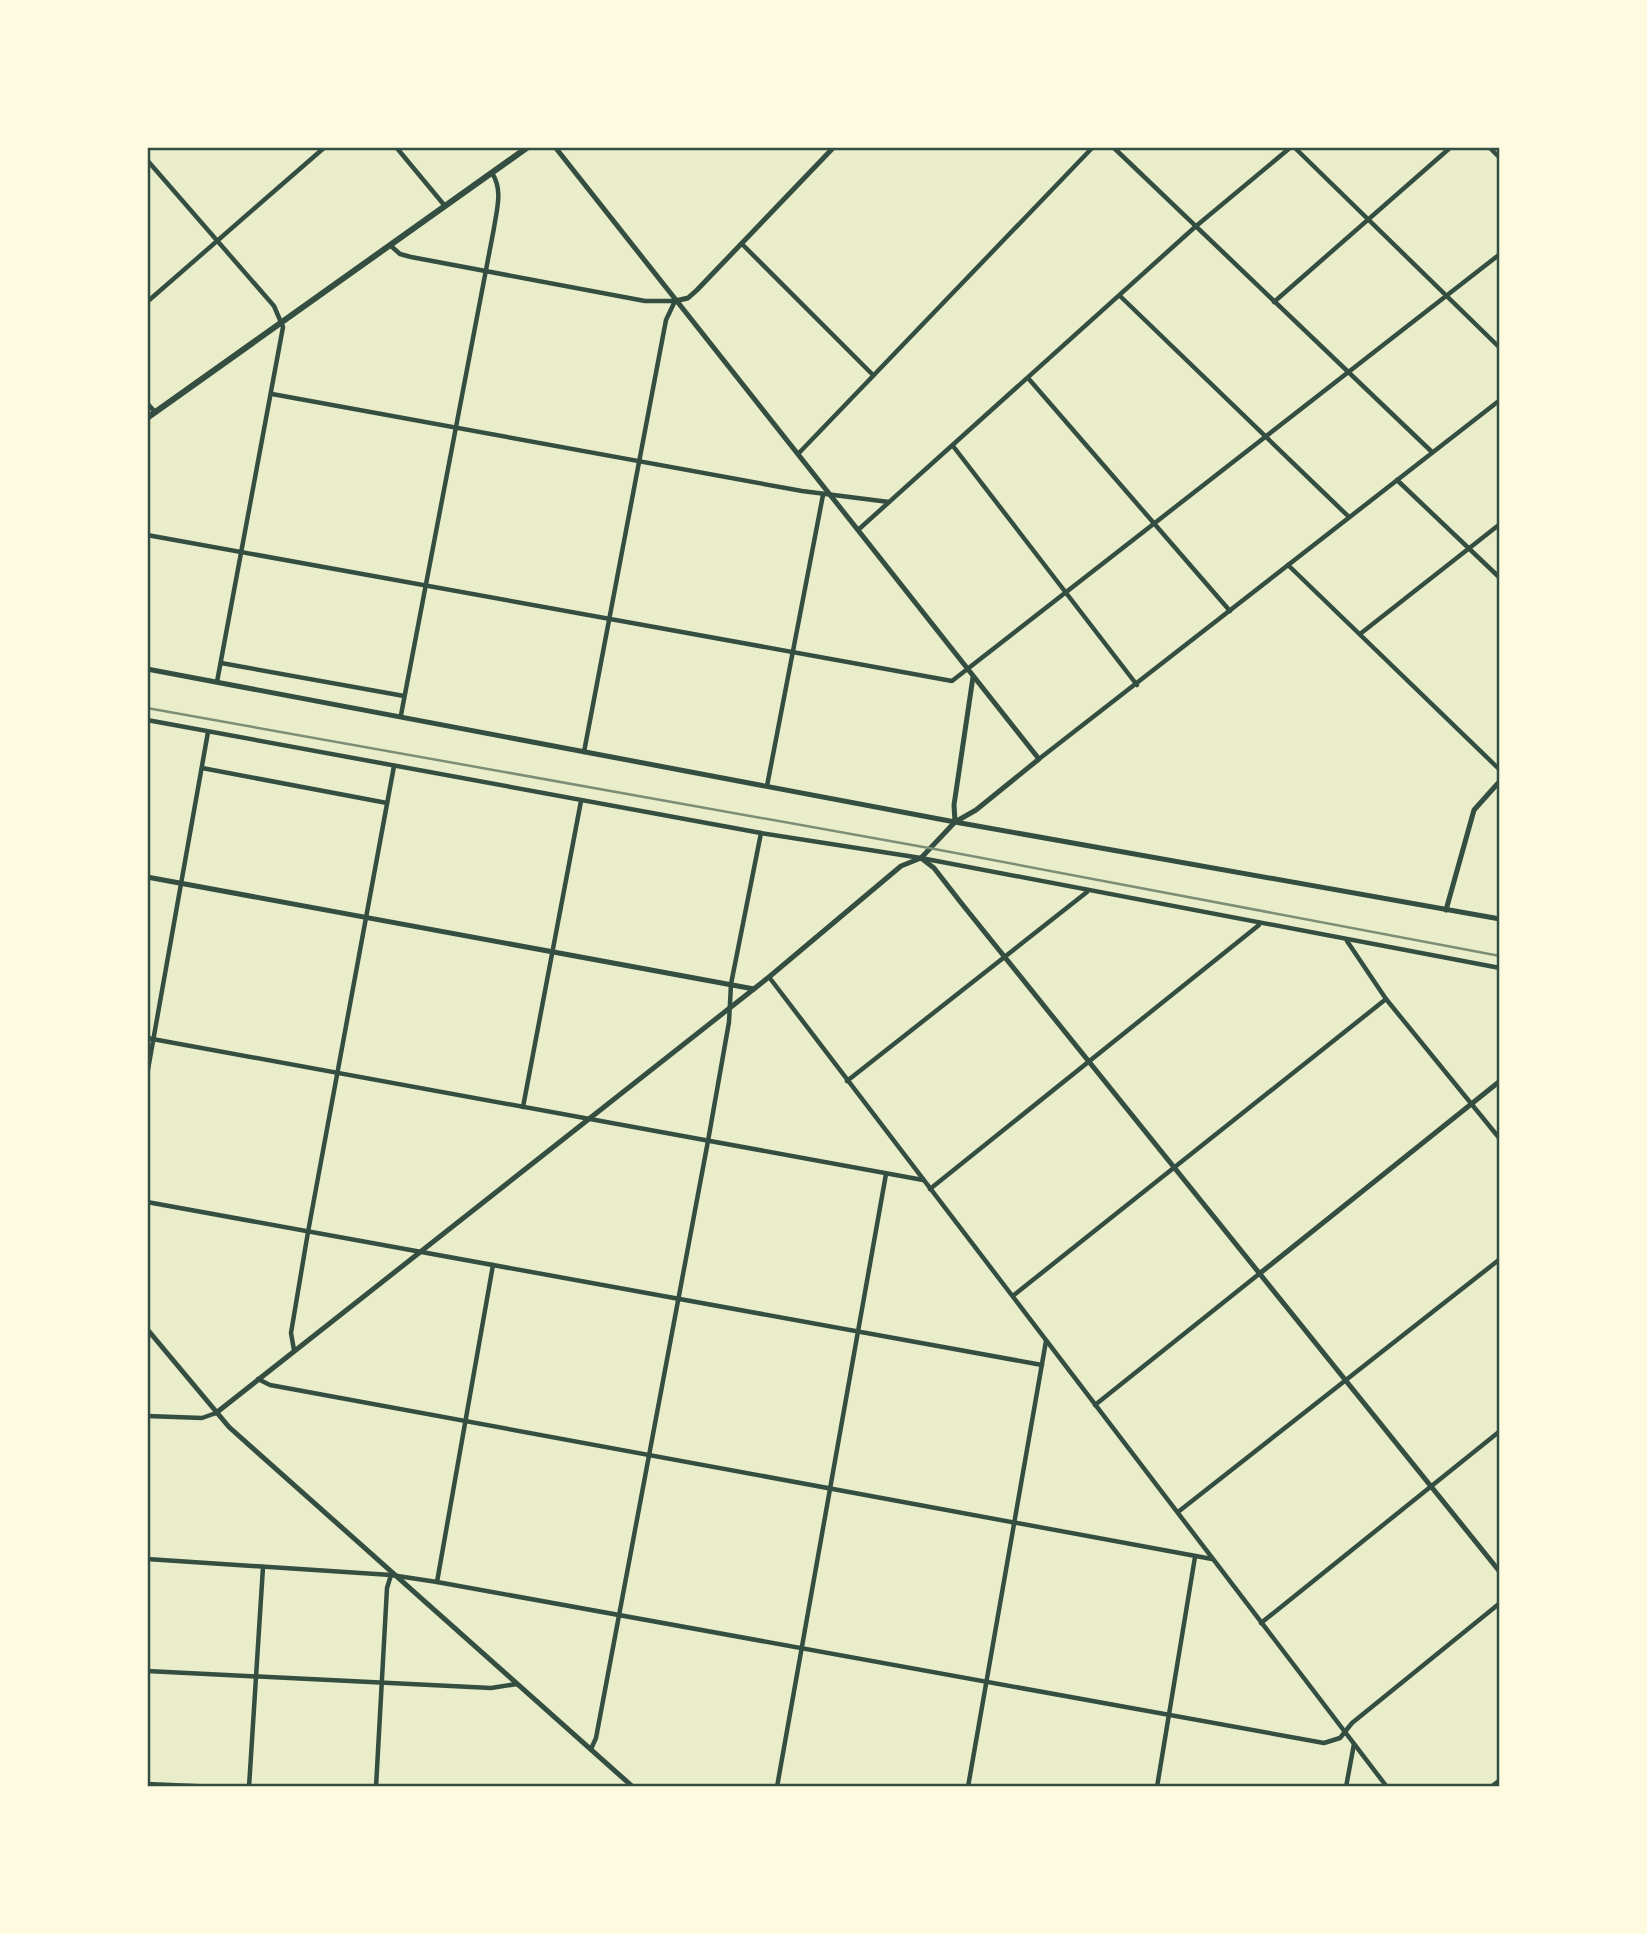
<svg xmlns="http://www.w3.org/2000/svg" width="1647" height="1934" font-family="Mulish,sans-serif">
<rect width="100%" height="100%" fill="#e9edc9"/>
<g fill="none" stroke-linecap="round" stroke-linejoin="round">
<g stroke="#344e41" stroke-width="4.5">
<polyline points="396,147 445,206"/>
<polyline points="1113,147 1432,452"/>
<polyline points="1294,147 1500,348"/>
<polyline points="1489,147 1500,158"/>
<polyline points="147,160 274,306 283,327 217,682"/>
<polyline points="742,244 872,374"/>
<polyline points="391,246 400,254 411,257 645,301 675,301"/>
<polyline points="1120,296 1349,517"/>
<polyline points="147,302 325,147"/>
<polyline points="1274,302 1451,147"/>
<polyline points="1028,378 1230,611"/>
<polyline points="272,394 802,491 889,502"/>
<polyline points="147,403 155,412"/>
<polyline points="953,446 1137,685"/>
<polyline points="798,454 1093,147"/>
<polyline points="1397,480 1500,578"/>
<polyline points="858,530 1195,227 1291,147"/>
<polyline points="147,535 952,681 1500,254"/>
<polyline points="1288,565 1500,770"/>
<polyline points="1360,634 1500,524"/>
<polyline points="221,663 404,696"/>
<path d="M401 715 494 228C497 208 503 190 492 173"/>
<polyline points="147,720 761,833 921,858 1500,968"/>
<polyline points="584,752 666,320 675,301"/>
<polyline points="1039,759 1500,400"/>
<polyline points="202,768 387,803"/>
<polyline points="767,786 823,495"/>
<polyline points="1347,941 1386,999 1500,1139"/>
<polyline points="769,977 1387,1787"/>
<polyline points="147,1038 923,1180"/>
<polyline points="147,1075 208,732"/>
<polyline points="847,1081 1087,892"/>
<polyline points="523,1107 581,801"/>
<polyline points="930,1189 1259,925"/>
<polyline points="147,1202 1042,1365"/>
<polyline points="1014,1295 1386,999"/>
<polyline points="294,1350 291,1333 308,1232 394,766"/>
<polyline points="258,1379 270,1385 1212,1559"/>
<polyline points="1095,1405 1259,1274"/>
<polyline points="147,1416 202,1418 216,1413"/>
<polyline points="1178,1512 1500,1259"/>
<polyline points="147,1559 391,1575 437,1582 1324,1743 1340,1738 1352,1723 1500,1603"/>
<polyline points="437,1582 493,1265"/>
<polyline points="1261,1623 1500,1431"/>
<polyline points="147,1671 491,1688 517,1684"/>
<polyline points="591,1749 596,1738 708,1141 729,1022 731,984 761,833"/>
<polyline points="147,1784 218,1787"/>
<polyline points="249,1787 263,1567"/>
<polyline points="376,1787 387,1588 391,1575"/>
<polyline points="679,1787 681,1787"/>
<polyline points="777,1787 886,1174"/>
<polyline points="968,1787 1046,1341"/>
<polyline points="1157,1787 1195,1557"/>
<polyline points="1346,1787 1354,1744"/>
<polyline points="1491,1787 1500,1780"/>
</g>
<g stroke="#344e41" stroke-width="5">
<polyline points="675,301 688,298 697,290 834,147"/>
<polyline points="147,669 955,822 1500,919"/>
<polyline points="955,822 954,805 973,677"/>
<polyline points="921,858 934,868 962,904 1500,1572"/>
<polyline points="147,877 754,989"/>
<polyline points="1446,910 1474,810 1500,781"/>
<polyline points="1259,1274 1500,1081"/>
<polyline points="147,1329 229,1427 633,1787"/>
<polyline points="216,1413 769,977 901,866 921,858 955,822 976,810 1039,759 555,147"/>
</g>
<polyline stroke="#344e41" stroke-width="6" points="147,418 528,147"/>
<polyline stroke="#7c8e77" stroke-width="2.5" points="147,708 929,848 1500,956"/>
</g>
<rect width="1647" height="1934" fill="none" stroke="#fefae0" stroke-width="298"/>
<rect x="149" y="149" width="1349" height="1636" fill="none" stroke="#344e41" stroke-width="2.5"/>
</svg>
